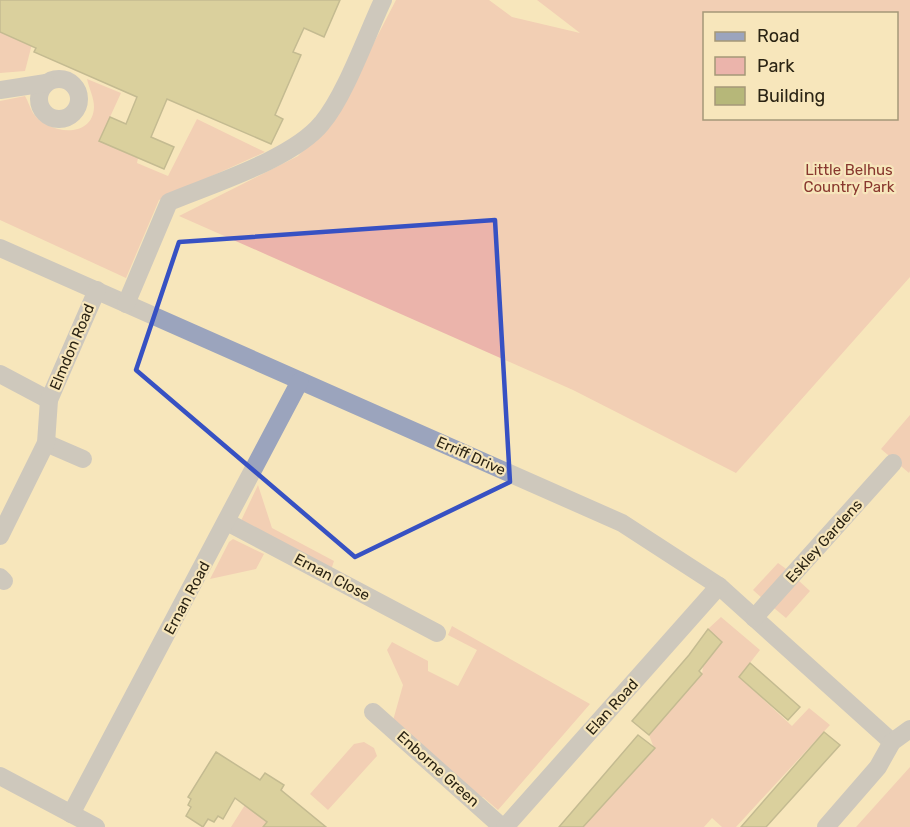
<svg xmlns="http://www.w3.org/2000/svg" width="910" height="827" font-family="Rubik,sans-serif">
<rect width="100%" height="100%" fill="#f7e6bb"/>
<g fill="#ebb4ab" fill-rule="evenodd">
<path d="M396 0H489L512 17 580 33 537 0H910V277L736 473 573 390 179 216 298 156 337 114ZM704 14H896V118H704Z"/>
<polygon points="0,32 32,44 25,71 0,73"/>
<path d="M87 79 121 93 99 141 138 158 137 163 168 176 197 119 265 152 159 200 126 278 0 220V101L25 96C28 101 30 108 33 113 47 134 93 140 94 107 94 98 89 88 87 79Z"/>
<polygon points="910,415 910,471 909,473 881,449"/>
<polygon points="258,485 272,528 334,561 330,573 239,525"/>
<polygon points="233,539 264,554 256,569 210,579 229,542"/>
<polygon points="778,563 789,571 763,599 753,590"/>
<polygon points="798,580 810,591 786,618 774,608"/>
<polygon points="721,617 760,650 739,677 792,726 809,708 830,725 736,827 722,827 712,818 704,827 583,827 654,748 649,735 702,674 703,666 721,642 708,629"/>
<polygon points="452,626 590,704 498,810 483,797 475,797 392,724 403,685 387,650 392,642 428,661 428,671 458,686 477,650 448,635"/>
<polygon points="364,742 374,748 377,756 328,810 310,794 354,744"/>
<polygon points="910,767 910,827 856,827"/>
<polygon points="250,797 259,802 252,811 267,822 263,827 231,827"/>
</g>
<g fill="#b6b779" stroke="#86875d" stroke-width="1.5">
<polygon points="0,0 340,0 324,37 304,28 293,52 301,55 275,115 283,119 271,144 167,99 151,137 174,147 164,169 99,141 110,117 126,124 137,97 34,52 36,48 0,32"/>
<polygon points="708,629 722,642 699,671 702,674 649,735 632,721 689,655"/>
<polygon points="750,663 800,707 788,720 739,677"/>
<polygon points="824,732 840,745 766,827 741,827"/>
<polygon points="638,735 655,748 583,827 559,827"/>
<polygon points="216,752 260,780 265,773 284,785 281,790 326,827 263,827 267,822 235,798 223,819 218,816 214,822 208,819 203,827 186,816 191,807 188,805 191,799 188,797"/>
</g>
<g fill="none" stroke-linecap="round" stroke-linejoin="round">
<g stroke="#9ba4bd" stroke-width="18">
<circle cx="59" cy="99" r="20"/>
<polyline points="0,90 46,83"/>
<polyline points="0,248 622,523 719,586 892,742"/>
<path d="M126 304 169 202C212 184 293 159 322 123 345 96 367 34 383 0"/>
<polyline points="0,374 49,400"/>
<polyline points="46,443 83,459"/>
<polyline points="227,522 437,633"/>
<polyline points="0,536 46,443 49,400 97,290"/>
<polyline points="0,577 4,581"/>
<polyline points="754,618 893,463"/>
<polyline points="373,712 502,827"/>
<polyline points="0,776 96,827"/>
<polyline points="71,814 300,381"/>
<polyline points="505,827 719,586"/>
<polyline points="826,827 878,767 892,742 910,729"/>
</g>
</g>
<path d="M0 0H910V827H0ZM495 220 510 482 355 557 136 370 179 242Z" fill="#f7e6bb" fill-opacity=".55" fill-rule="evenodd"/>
<path fill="none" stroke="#3751c3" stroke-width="4.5" stroke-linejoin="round" d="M495 220 510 482 355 557 136 370 179 242Z"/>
<g text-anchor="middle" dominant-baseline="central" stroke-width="4.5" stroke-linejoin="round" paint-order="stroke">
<g font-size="15" fill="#88372e" stroke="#f7e6bb">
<text x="849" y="170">Little Belhus<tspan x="849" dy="17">Country Park</tspan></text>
</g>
<g font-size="15" fill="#2b2414" stroke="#f7e6bb">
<text transform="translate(72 347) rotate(-67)">Elmdon Road</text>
<text transform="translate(471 456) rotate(24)">Erriff Drive</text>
<text transform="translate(824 541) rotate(-48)">Eskley Gardens</text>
<text transform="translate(332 577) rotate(28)">Ernan Close</text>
<text transform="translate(187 598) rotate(-62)">Ernan Road</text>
<text transform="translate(612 707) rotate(-48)">Elan Road</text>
<text transform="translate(438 769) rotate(42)">Enborne Green</text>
</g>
</g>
<rect x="703" y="12" width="195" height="108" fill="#f7e6bb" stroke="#a59878" stroke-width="1.5"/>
<rect x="715" y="32" width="30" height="9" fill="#9ba4bd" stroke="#a59878" stroke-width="1.5"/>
<text x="757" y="42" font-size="18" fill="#2b2414">Road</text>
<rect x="715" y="57" width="30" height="18" fill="#ebb4ab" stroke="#a59878" stroke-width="1.5"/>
<text x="757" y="72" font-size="18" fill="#2b2414">Park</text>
<rect x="715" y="87" width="30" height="18" fill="#b6b779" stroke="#a59878" stroke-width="1.5"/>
<text x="757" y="102" font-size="18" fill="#2b2414">Building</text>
</svg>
